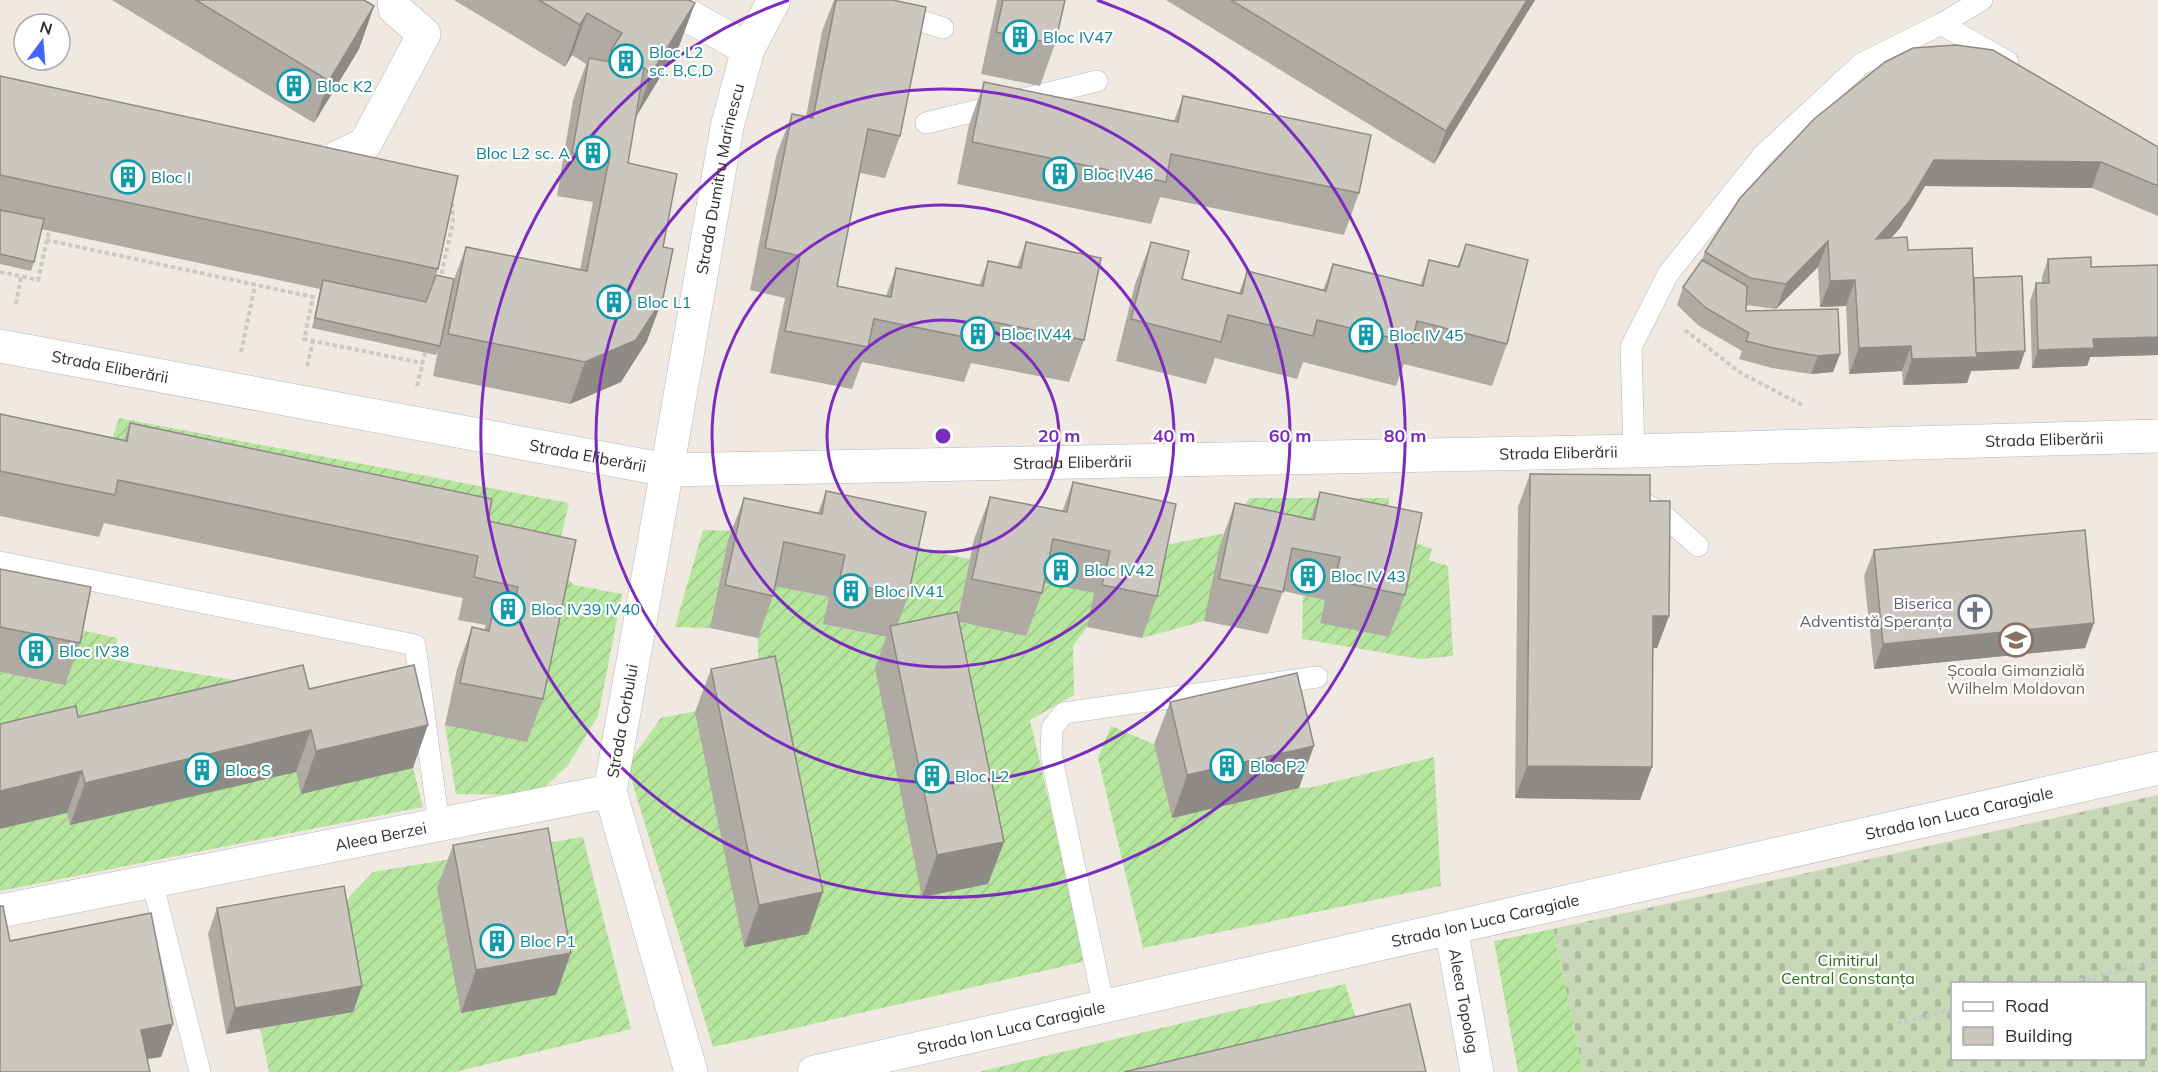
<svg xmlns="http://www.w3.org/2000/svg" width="2158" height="1072" font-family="Mulish,sans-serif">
<defs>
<pattern id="cemetery-stones" width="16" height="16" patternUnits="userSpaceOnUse" patternTransform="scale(1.5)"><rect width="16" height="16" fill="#c8d9b8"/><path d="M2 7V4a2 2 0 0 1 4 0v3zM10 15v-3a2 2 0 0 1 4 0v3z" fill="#acbb9e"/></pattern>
<pattern id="garden-furrows" width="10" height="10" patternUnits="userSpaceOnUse" patternTransform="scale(1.5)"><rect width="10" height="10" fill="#b6e59e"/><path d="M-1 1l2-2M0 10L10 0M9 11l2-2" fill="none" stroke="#9dc588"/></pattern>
</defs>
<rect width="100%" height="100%" fill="#efe9e1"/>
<path fill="url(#cemetery-stones)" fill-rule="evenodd" d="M2158 795V1072H1583L1553 929ZM1952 984H2144V1058H1952Z"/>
<g fill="url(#garden-furrows)">
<polygon points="119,418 569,503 554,566 574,585 622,594 598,716 568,765 537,795 456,794 445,725 561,582 110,445"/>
<polygon points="1249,498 1389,498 1386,532 1432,549 1429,560 1448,566 1453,656 1420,659 1302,639 1303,595 1325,600 1320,622 1389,637 1305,534 1204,621 1142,638 1160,546 1231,532"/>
<polygon points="703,530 902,535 916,549 970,559 957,622 1026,635 1038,581 1094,593 1087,627 1073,646 1074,695 1030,720 1086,961 713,1047 627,765 661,718 759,699 758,638 769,584 829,597 824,624 893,639 910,554 728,540 710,628 675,627"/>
<polygon points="76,629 117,638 115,660 399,708 0,762 0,672 64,685"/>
<polygon points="1111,726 1154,744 1172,817 1299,788 1313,787 1434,757 1441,886 1143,948 1098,758"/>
<polygon points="413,768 423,807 0,891 0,829 67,813 296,772"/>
<polygon points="583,837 631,1029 455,1072 269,1072 260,1028 353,1012 335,912 373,872"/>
<polygon points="1553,929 1583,1072 1518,1072 1494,941"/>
<polygon points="1345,984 1357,1021 1286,1072 978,1072"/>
</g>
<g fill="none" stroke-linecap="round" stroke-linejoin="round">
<defs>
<g id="service">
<polyline points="856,0 943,28"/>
<polyline points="1941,24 2008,62"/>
<polyline points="926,123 1097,81"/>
<polyline points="1634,451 1631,347 1668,274 1763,155 1861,64 1941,24 1982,0"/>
<polyline points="1647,505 1660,512 1698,546"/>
<polyline points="0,562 415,645 439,825"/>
<polyline points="152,881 200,1072"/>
<polyline points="1104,1007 1051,754 1052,728 1064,713 1317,677"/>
</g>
<g id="minor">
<polyline points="660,0 748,49"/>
<polyline points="305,161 330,161 365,144 424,34 395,9 394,0"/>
<polyline points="667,470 610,791 691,1072"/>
<path id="s1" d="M0 911 610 791"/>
<path id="s2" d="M1451 928 1477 1072"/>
</g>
<g id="tertiary">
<path id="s3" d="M0 346 667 470 1634 451 2158 436"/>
<path id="s4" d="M667 470 727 127 748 49 774 0"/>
<path id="s5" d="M814 1072 2158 768"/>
</g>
</defs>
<use href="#service" stroke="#b4b7c1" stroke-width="22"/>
<use href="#minor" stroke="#b4b7c1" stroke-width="34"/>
<use href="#tertiary" stroke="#b4b7c1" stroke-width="34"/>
<g stroke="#c9c9c9" stroke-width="4" stroke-dasharray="4.5 3" stroke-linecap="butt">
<polyline points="46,240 313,297 304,339 422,363"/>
<polyline points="0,272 21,276"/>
<polyline points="440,281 453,222 452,203"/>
<polyline points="16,304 21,276 38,280 49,231"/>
<polyline points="1685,330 1741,373 1804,406"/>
<polyline points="241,352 255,285"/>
<polyline points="307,366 313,341"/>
<polyline points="417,386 425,353"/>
<polyline points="2064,984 2158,961"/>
<polyline points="1897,1023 1952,1010"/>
</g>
<use href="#service" stroke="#fff" stroke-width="21"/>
<use href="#minor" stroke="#fff" stroke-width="33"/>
<use href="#tertiary" stroke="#fff" stroke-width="33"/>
</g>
<g fill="#afaba4">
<polygon points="112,0 364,0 374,6 359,49 314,123"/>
<polygon points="454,0 689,0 695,3 679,46 636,116 628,163 663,247 647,341 621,382 570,404 433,376 438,351 436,355 312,328 320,289 41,229 34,262 31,271 0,264 0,76 438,269 436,275 454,279 466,247 580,270 593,202 557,196 573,100 586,64 572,55 565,67"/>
<polygon points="834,0 892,0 900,136 885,178 860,173 837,286 886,296 896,268 979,286 988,261 1017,267 1026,242 1084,340 1069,382 971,363 964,382 862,362 852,389 770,373 785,298 750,290 776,156 792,114 806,117 822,31"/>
<polygon points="997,0 1065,0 1055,44 1040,86 981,74"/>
<polygon points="1166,0 1535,0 1434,164"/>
<polygon points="984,82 1174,121 1183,96 1359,193 1344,235 1160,197 1151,224 957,184 969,125"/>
<polygon points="2158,147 2158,216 2092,188 1925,186 1900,228 1891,238 1908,250 1974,278 2019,369 1971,371 1967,383 1903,385 1902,371 1849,374 1846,306 1820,307 1818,267 1776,309 1746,305 1746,311 1840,354 1833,372 1811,374 1772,368 1739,359 1742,351 1699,326 1677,305 1683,287 1702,260 1705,252 1740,198"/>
<polygon points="1151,242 1182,279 1239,293 1247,271 1323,290 1333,264 1420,286 1429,260 1457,267 1466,244 1507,344 1492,386 1404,364 1396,386 1303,362 1297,379 1215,358 1206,384 1116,361 1135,284"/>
<polygon points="2048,259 2091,267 2158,265 2158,355 2090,357 2087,366 2032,368 2030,301 2036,283 2042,283 2042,277"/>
<polygon points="0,414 124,440 130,423 488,521 576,540 543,699 527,742 445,725 457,669 472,627 484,630 486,625 458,620 463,598 104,523 99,537 0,516"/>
<polygon points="1530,474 1650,501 1669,616 1657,648 1653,648 1652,767 1640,800 1515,798 1518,507"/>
<polygon points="1073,482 1157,596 1142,638 1087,627 1094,593 1044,583 1042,593 1026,636 959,622 1004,842 988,884 922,897 875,668 886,637 823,624 829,597 775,586 773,596 758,638 710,628 728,540 744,498 818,513 826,491 908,596 898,624 958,617 974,539 990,497 1062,512"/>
<polygon points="1320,492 1405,595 1389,637 1320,623 1325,600 1283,591 1268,634 1204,621 1220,545 1235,503 1310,520"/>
<polygon points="1874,550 2094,623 2085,648 1874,669 1864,576"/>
<polygon points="0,569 80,643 65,685 0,672"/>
<polygon points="711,669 823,892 808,934 744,947 695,712"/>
<polygon points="309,689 413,768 301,794 296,772 70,825 67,813 78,717"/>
<polygon points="1170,702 1299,788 1172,818 1154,744"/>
<polygon points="453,845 556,995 461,1013 437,888"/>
<polygon points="217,908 362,986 353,1012 226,1034 208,934"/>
</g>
<g fill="#8e8b86">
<polygon points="1527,0 1535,0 1434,164 1446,131"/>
<polygon points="695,3 679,46 636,117 651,74"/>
<polygon points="374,6 359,49 314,123 329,81"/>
<polygon points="587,13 572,55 565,67 580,25"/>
<polygon points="1934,160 2101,162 2092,188 1925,186 1900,228 1867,265 1876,239"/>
<polygon points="1828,241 1818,267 1776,309 1786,284"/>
<polygon points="1855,280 1846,306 1820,307 1830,281"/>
<polygon points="663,298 647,341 621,382 570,404 585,362"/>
<polygon points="2158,337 2158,355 2090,357 2087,366 2032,368 2038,350 2093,339"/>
<polygon points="1911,346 1902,371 1849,374 1859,348"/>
<polygon points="2025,351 2019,369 1971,371 1967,383 1903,385 1912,359 1973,353"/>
<polygon points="1840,354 1833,372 1811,374 1818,356"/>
<polygon points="1653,616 1669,616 1657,648 1642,648"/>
<polygon points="2094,623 2085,648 1874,669 1883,644"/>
<polygon points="428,725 413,768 301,794 316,751"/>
<polygon points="311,730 296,772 70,825 85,783"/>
<polygon points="1314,746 1299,788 1172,818 1187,775"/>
<polygon points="1527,766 1652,767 1640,800 1515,798"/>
<polygon points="82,771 67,813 0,829 0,791"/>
<polygon points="1004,842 988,884 922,897 937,855"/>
<polygon points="823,892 808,934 744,947 759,905"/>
<polygon points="571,953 556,995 461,1013 476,970"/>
<polygon points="362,986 353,1012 226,1034 235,1008"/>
<polygon points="173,1024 161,1057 129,1062 141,1030"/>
</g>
<g fill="#cbc7bf" stroke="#8e8b86" stroke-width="1.5">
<polygon points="196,0 364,0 374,6 329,81"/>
<polygon points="539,0 689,0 695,3 651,74 644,68 628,163 677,174 663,247 673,249 663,298 636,340 585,362 448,334 466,247 587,271 609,160 572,153 589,58 644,68 611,50 622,33 587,13 580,25"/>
<polygon points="836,0 892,0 926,7 900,136 868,129 837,286 891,297 896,268 983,286 988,261 1021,268 1026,242 1101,258 1084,340 983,320 979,340 874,319 868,347 785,331 800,256 765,248 792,114 813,118"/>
<polygon points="1003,0 1065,0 1055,44 996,32"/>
<polygon points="1231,0 1527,0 1446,131"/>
<polygon points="1956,45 1993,50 2158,147 2158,186 2101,162 1934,160 1909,202 1876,239 1907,237 1908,250 1972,248 1977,357 1912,359 1911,346 1859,348 1855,280 1830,281 1828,241 1786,284 1750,278 1705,252 1740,198 1814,119 1885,62 1913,48"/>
<polygon points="0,76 458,176 438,269 0,175"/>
<polygon points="984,82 1178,122 1183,96 1371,135 1359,193 1171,154 1166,182 972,142"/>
<polygon points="0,210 44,219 34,262 0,254"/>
<polygon points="1151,242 1189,251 1182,279 1242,294 1247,271 1326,291 1333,264 1423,286 1429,260 1459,267 1466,244 1528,260 1507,344 1417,321 1412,343 1317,320 1313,336 1228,315 1221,342 1131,319"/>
<polygon points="2091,257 2091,267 2158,265 2158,337 2093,339 2094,348 2038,350 2036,283 2049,283 2048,259"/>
<polygon points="1702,260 1747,286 1746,311 1838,309 1840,354 1818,356 1778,349 1746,341 1749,333 1706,308 1683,287"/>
<polygon points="436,275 454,279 440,346 315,318 323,280 426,302"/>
<polygon points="2022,276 2025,351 1976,353 1974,278"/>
<polygon points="0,414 127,441 130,423 492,499 488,521 576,540 543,699 460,683 472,627 489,631 496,597 515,601 518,587 474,577 478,556 118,480 115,495 0,471"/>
<polygon points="1530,474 1650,475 1650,501 1670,501 1669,616 1653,616 1652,767 1527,766"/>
<polygon points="1073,482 1176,504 1157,596 1102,585 1110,551 1053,539 1042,593 972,579 990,497 1067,512"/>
<polygon points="826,491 926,512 908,596 839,582 845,555 784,542 773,596 725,585 744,498 822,514"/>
<polygon points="1320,492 1422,513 1405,595 1335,581 1340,557 1292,548 1283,592 1219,579 1235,503 1314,520"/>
<polygon points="2085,530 2094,623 1883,644 1874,550"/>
<polygon points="0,569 91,587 80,643 0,627"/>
<polygon points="957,612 1004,842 937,855 890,626"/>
<polygon points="775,656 823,892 759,905 711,669"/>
<polygon points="303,665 309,689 414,665 428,725 316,751 311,730 85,783 82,771 0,791 0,724 76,706 78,717"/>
<polygon points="1297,673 1314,746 1187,775 1170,702"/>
<polygon points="548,828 571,953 476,970 453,845"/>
<polygon points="344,886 362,986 235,1008 217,908"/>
<polygon points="0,906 3,906 10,941 151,913 173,1024 141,1030 150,1072 0,1072"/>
<polygon points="1410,1004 1426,1072 1124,1072"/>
</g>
<g fill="none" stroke="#7b2cbf" stroke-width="3">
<circle cx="943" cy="436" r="116"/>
<circle cx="943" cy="436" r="231"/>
<circle cx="943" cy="436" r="347"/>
<path d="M1097 0A462 462 0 1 1 789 0"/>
</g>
<defs>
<symbol id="building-ring" viewBox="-11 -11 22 22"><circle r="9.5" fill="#fff" stroke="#0f9aa8" stroke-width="1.5"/><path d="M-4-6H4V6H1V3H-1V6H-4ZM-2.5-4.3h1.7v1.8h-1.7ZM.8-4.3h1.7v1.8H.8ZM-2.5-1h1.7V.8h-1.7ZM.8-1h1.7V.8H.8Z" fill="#0f9aa8"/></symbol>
<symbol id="church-ring" viewBox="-11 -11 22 22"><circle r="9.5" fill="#fff" stroke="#6b7280" stroke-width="1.5"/><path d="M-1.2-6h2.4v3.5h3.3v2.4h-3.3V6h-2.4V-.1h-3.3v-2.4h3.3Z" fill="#6b7280"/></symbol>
<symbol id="school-ring" viewBox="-11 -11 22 22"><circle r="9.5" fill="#fff" stroke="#8d6e63" stroke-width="1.5"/><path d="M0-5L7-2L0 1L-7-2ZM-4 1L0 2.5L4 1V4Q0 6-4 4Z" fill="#8d6e63"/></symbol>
</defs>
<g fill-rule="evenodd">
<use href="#building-ring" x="1001" y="18" width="38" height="38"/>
<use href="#building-ring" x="607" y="42" width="38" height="38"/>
<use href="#building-ring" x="275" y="67" width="38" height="38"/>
<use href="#building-ring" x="574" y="134" width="38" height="38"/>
<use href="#building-ring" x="1041" y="155" width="38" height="38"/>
<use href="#building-ring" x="109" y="158" width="38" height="38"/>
<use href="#building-ring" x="595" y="283" width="38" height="38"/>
<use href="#building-ring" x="959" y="315" width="38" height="38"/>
<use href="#building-ring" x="1347" y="316" width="38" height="38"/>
<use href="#building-ring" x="1042" y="551" width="38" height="38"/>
<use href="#building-ring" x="1289" y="557" width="38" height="38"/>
<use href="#building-ring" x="832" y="572" width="38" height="38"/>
<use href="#building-ring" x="489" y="590" width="38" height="38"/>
<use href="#church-ring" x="1956" y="593" width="38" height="38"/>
<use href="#school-ring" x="1997" y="621" width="38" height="38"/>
<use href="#building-ring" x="17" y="632" width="38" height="38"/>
<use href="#building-ring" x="1208" y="747" width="38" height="38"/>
<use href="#building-ring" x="183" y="751" width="38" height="38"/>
<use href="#building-ring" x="913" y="757" width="38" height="38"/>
<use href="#building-ring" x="478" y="922" width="38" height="38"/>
</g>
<g text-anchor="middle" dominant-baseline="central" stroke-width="4.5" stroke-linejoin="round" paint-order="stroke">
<g font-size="16" fill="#0d838f" stroke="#fff" text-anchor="start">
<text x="1043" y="37">Bloc IV47</text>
<text x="649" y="52">Bloc L2<tspan x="649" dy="18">sc. B,C,D</tspan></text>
<text x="317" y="86">Bloc K2</text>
<text x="570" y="153" text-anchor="end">Bloc L2 sc. A</text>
<text x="1083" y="174">Bloc IV46</text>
<text x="151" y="177">Bloc I</text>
<text x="637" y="302">Bloc L1</text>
<text x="1001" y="334">Bloc IV44</text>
<text x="1389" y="335">Bloc IV 45</text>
<text x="1084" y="570">Bloc IV42</text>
<text x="1331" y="576">Bloc IV 43</text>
<text x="874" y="591">Bloc IV41</text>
<text x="531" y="609">Bloc IV39 IV40</text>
<text x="59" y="651">Bloc IV38</text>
<text x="1250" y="766">Bloc P2</text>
<text x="225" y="770">Bloc S</text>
<text x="955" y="776">Bloc L2</text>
<text x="520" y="941">Bloc P1</text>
</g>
<g font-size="16" fill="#2e2e2e" stroke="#fff">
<text stroke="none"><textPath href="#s4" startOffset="296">Strada Dumitru Marinescu</textPath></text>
<text stroke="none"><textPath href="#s3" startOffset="112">Strada Eliberării</textPath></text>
<text stroke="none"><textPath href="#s3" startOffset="2056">Strada Eliberării</textPath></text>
<text stroke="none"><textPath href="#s3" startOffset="1570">Strada Eliberării</textPath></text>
<text stroke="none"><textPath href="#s3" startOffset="598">Strada Eliberării</textPath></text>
<text stroke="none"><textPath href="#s3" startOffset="1084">Strada Eliberării</textPath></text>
<text transform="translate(622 721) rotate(-80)">Strada Corbului</text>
<text stroke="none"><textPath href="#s5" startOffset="1174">Strada Ion Luca Caragiale</textPath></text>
<text stroke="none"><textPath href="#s1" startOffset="388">Aleea Berzei</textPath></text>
<text stroke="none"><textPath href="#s5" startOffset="688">Strada Ion Luca Caragiale</textPath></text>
<text stroke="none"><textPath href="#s2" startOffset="74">Aleea Topolog</textPath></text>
<text stroke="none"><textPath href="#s5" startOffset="202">Strada Ion Luca Caragiale</textPath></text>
</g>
<g font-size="16" fill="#5b616d" stroke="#fff" text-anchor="end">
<text x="1952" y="603">Biserica<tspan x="1952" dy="18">Adventistă Speranța</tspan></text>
</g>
<g font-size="16" fill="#785e54" stroke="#fff">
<text x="2016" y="670">Școala Gimanzială<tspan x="2016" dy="18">Wilhelm Moldovan</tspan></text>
</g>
<g font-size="16" fill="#2c6e1b" stroke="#fff">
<text x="1848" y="960">Cimitirul<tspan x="1848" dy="18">Central Constanța</tspan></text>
</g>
</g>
<circle cx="943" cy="436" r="9" fill="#7b2cbf" stroke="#fff" stroke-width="3"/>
<g font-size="18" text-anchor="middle" font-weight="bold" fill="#7b2cbf" stroke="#fff" stroke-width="4.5" stroke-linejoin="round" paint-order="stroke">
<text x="1059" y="442">20 m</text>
<text x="1174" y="442">40 m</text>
<text x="1290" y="442">60 m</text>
<text x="1405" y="442">80 m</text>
</g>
<rect x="1951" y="982" width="195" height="78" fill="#ffffff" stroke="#ababab" stroke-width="1.5"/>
<rect x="1963" y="1002" width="30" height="9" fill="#ffffff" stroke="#ababab" stroke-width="1.5"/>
<text x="2005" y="1012" font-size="18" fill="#2e2e2e">Road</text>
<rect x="1963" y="1027" width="30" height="18" fill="#cbc7bf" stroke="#ababab" stroke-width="1.5"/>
<text x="2005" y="1042" font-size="18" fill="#2e2e2e">Building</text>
<g transform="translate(42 42) rotate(16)"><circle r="28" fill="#ffffff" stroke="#ababab" stroke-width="1.5"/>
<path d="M0-4.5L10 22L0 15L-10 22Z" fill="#4264fb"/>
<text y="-9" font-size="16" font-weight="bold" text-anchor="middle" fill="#2e2e2e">N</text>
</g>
</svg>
